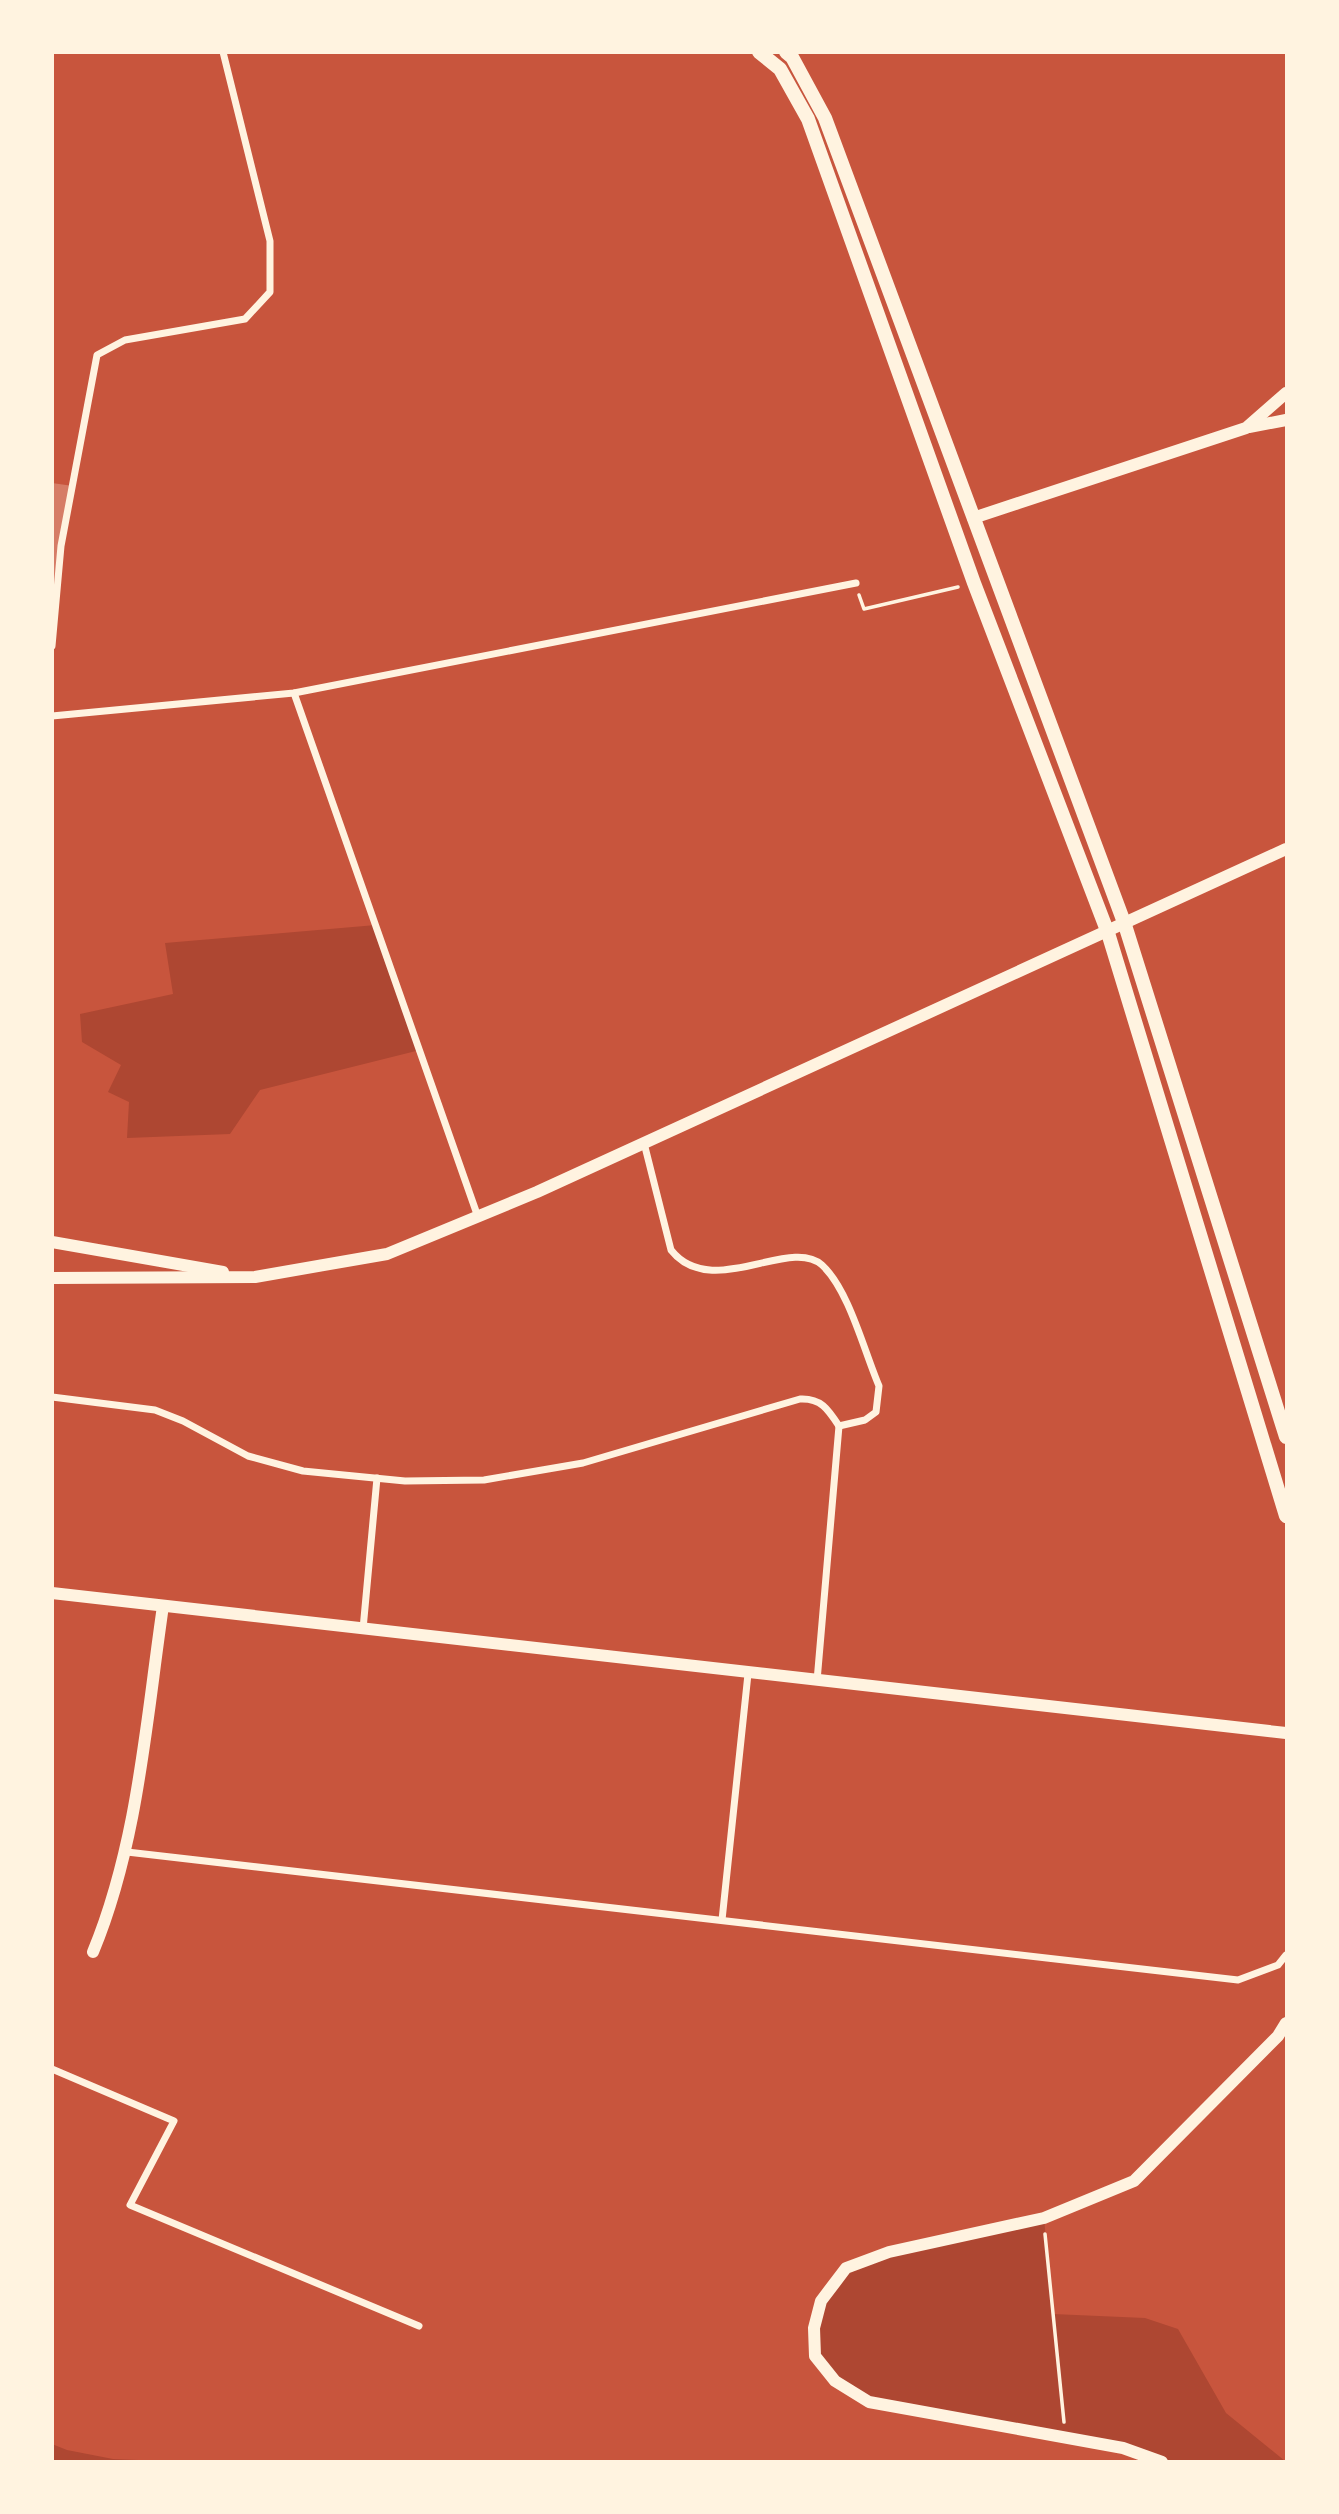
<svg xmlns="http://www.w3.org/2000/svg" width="1339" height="2514" font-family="'PT Sans Narrow',sans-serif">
<rect width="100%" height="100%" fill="#c8553d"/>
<g fill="#ae4732">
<polygon points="376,925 420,1050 260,1090 230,1134 127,1138 129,1102 108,1092 121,1065 82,1042 80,1014 173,994 165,943"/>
<polygon points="1044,2218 1053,2314 1145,2318 1178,2329 1226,2413 1285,2461 1162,2461 869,2402 815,2356 821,2301 846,2268"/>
<polygon points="52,2444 67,2450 113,2459 163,2461 53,2461"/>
</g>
<polygon fill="#d67c66" points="52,483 73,486 52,624"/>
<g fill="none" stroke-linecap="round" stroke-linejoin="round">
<g stroke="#fff3e0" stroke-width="3.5">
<polyline points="859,595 864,609 958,587"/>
<polyline points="1045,2234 1064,2422"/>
</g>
<g stroke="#fff3e0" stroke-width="7">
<polyline points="52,646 61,546 97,355 125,340 245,319 270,292 270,241 223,52"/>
<polyline points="294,693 478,1217"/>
<polyline points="52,716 294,693 856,583"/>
<path d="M644 1143 671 1250C711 1301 790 1236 822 1265 849 1290 864 1351 879 1386L876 1412 865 1420 839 1426"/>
<path d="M52 1397 155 1410 183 1421 248 1456 303 1471 405 1481 484 1480 583 1463 800 1399C821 1398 828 1409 839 1426"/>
<polyline points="363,1629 377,1478"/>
<polyline points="817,1681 839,1426"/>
<polyline points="127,1852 1238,1980 1278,1965 1286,1955"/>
<polyline points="722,1920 748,1674"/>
<polyline points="52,2069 174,2121 130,2205 419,2326"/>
</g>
<g stroke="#fff3e0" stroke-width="12">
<polyline points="1249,427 1286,420"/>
<polyline points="973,518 1246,428 1286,393"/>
<polyline points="52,1242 223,1272"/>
<polyline points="52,1278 255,1277 387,1254 537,1192 1286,849"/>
<polyline points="52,1593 1286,1733"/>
<path d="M93 1952C138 1843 146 1722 163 1606"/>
<polyline points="1162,2462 1123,2448 869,2402 835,2381 815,2356 814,2328 821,2301 846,2268 889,2252 1044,2218 1134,2181 1278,2036 1286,2023"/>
</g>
<g stroke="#fff3e0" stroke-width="14">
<polyline points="759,52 780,69 808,119 974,583 1108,933 1286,1516"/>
<polyline points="786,52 792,57 825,118 1125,925 1286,1437"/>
</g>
</g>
<rect width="1339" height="2514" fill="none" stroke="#fff3e0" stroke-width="108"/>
</svg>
